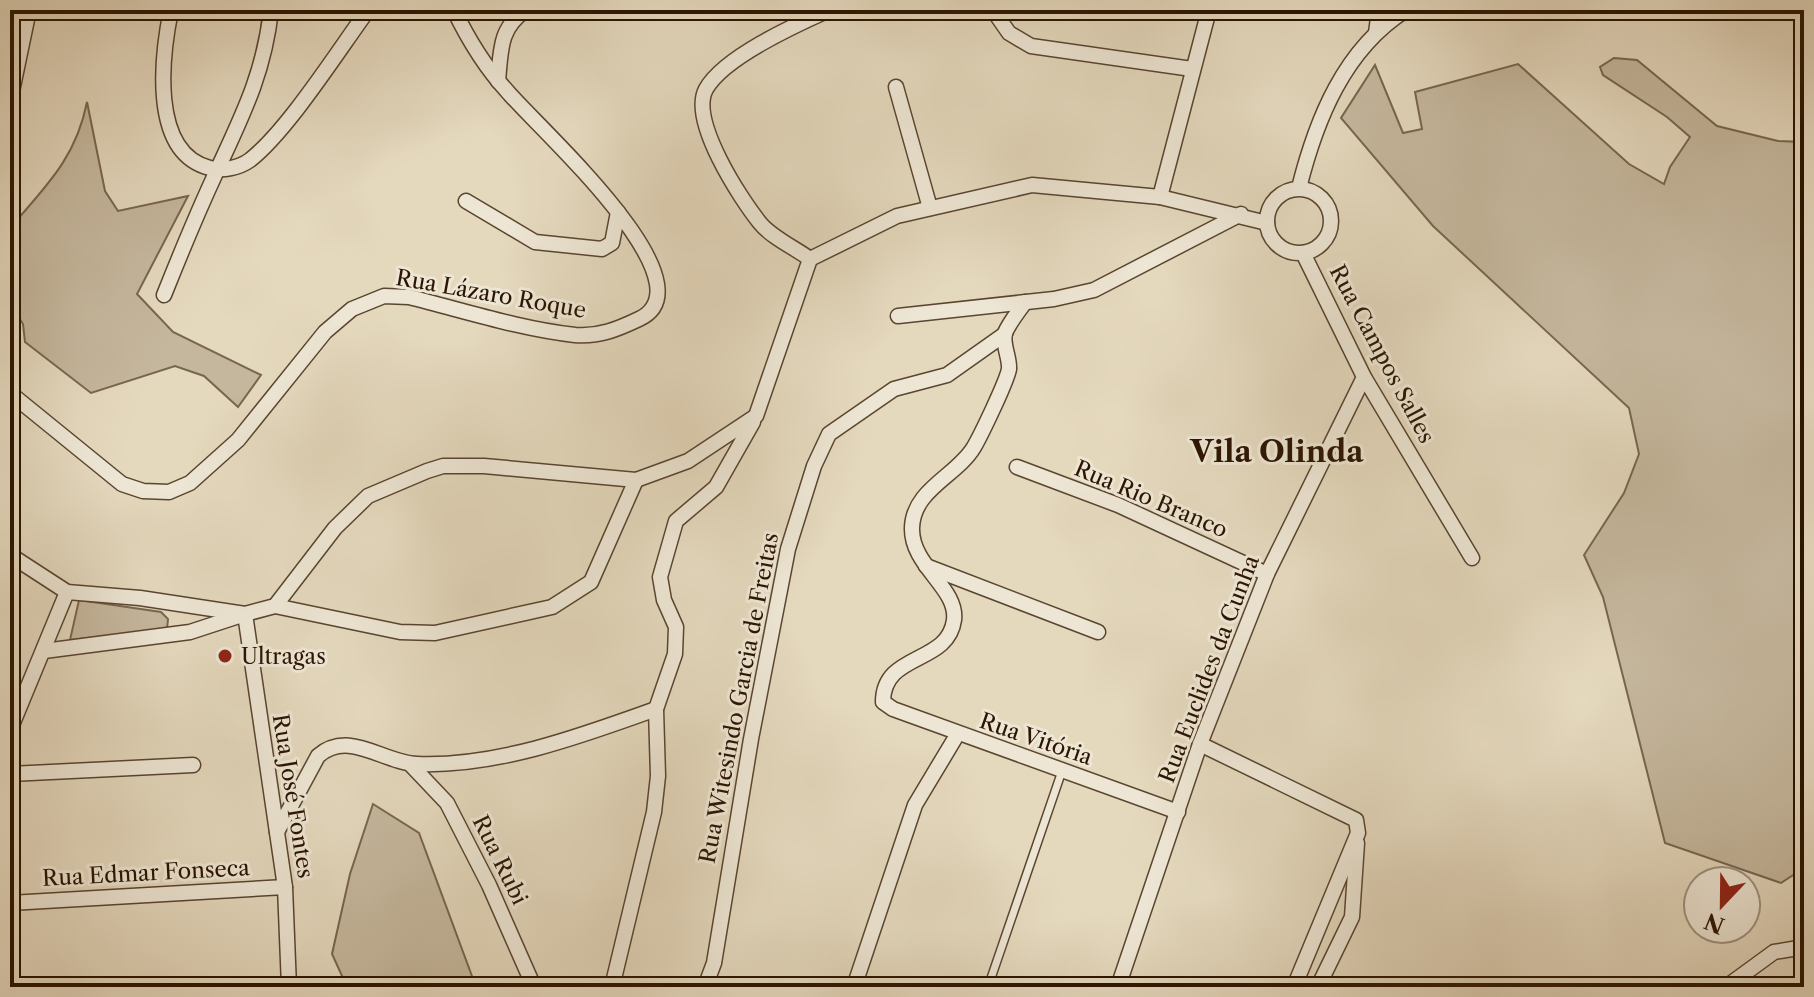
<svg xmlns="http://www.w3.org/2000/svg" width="1814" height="997" font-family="'Libre Caslon Text',serif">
<rect width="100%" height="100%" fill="#e4d8bd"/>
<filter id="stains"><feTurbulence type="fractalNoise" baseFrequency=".0025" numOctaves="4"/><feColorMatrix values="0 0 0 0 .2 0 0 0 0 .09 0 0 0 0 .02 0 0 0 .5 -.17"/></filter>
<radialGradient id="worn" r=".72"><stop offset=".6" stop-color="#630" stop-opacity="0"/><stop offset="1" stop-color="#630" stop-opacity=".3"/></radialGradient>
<g fill="#c5b79d" stroke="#78664f" stroke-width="2">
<polygon points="1614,58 1637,60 1717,126 1778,141 1804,142 1804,868 1781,883 1665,843 1603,597 1584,555 1624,493 1639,454 1629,408 1433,226 1341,118 1375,65 1403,133 1422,129 1415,92 1518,64 1629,164 1664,184 1670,167 1690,137 1667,117 1603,75 1600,67"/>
<path d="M87 102 105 191 118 211 188 196 137 294 173 332 261 375 238 407 204 376 175 366 91 393 25 342 23 324 10 303V228C46 186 76 158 87 102Z"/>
<polygon points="79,600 161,612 168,619 167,629 70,640"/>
<polygon points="373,804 419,833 476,987 347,987 332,954 350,874"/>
</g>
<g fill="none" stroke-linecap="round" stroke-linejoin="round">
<defs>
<polyline id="lane" points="988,987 1062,771"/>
<g id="street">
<path d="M171 10C162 54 149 153 210 168 223 171 239 168 250 160 288 130 338 51 368 10"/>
<polyline points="993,10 1009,33 1031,46 1192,69"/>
<polyline points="1376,33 1379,10"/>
<path d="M498 81C501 51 499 28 526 10"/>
<polyline points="896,87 930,208"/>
<polyline points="10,101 29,10"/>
<path d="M1299 188C1316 120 1344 49 1406 10"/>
<circle cx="1299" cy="221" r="32"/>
<polyline points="1160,197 1209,10"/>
<polyline points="466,201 535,242 602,249 612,243 618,212"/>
<polyline points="1303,253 1364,377 1472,558"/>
<polyline points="810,259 897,216 1032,185 1160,197 1267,223"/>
<path d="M164 295C180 255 196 216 214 177 241 118 264 75 271 10"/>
<path d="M1025 302C1019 311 1009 323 1005 333 1002 344 1010 358 1009 369 1007 381 981 435 974 447 957 476 913 489 912 528 911 566 958 588 954 620 948 665 883 652 883 702L893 709 1178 812"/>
<polyline points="898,316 1054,299 1094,290 1241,214"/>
<path d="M10 393 122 484 143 491 169 492 190 483 238 440 325 332 352 309 384 296 409 297C462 310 520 329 575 335 599 337 618 329 639 319 715 284 535 125 507 91 485 67 468 39 454 10"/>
<polyline points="1017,467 1118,505 1267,574"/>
<path d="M10 555 67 592 140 598 245 614 275 606 335 528 368 496 427 471 443 466H484L636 480 688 461 756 416 810 259C795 248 771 237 760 223 740 198 689 120 706 89 724 57 795 25 829 10"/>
<polyline points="926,566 1098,632"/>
<polyline points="275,606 400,632 435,633 552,607 591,582 636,480"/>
<polyline points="44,651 190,632 245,614 285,887 289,987"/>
<polyline points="10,730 67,592"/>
<polyline points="1200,744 1356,820 1358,833 1294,987"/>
<polyline points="410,764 447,803 489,885 534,987"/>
<polyline points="10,774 193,765"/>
<path d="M277 832 318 756C349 729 383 763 417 764 497 767 581 736 656 709"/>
<polyline points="10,903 285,887"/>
<polyline points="612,987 654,812 658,776 656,709 675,654 676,627 664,600 660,577 676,521 716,487 753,422"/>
<polyline points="705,987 714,963 751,739 788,549 814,466 829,434 894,389 947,375 1005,334"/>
<polyline points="854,987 915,805 957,735"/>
<polyline points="1118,987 1200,744 1267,574 1364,377"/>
<polyline points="1318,987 1352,917 1357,843"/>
<polyline points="1726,987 1774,952 1804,947"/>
</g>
</defs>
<use href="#lane" stroke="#594530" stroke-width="10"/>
<use href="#street" stroke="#594530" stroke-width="17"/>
<use href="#lane" stroke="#ede6d4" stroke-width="7"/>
<use href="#street" stroke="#ede6d4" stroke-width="14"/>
</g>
<circle fill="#8f2418" stroke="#ede6d4" stroke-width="3" cx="225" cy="656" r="8"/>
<g text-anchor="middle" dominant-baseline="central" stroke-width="6" stroke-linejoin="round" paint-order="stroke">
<g font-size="22" fill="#2b1401" stroke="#ede6d4">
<text transform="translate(491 294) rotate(10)">Rua Lázaro Roque</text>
<text transform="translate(1382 354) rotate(62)">Rua Campos Salles</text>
<text transform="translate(1151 499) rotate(23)">Rua Rio Branco</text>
<text transform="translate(1209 669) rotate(-69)">Rua Euclides da Cunha</text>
<text transform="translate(739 698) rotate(-79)">Rua Witesindo Garcia de Freitas</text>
<text transform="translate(1036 739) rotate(19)">Rua Vitória</text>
<text transform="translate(293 796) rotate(81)">Rua José Fontes</text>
<text transform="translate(500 860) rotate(64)">Rua Rubi</text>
<text transform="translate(146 873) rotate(-3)">Rua Edmar Fonseca</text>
</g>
<g font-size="22" fill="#2b1401" stroke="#ede6d4" text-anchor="start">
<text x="241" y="656">Ultragas</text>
</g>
<g font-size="30" font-weight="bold" fill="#2b1401" stroke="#ede6d4">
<text x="1277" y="451">Vila Olinda</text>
</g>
</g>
<rect width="1814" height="997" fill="none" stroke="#e4d8bd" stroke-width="40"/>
<rect x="12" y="12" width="1790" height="973" fill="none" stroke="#2b1401" stroke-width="4"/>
<rect x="20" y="20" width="1774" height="957" fill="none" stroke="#2b1401" stroke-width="2"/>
<g transform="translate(1722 905) rotate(202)"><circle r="38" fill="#ede6d4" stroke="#9f9280" stroke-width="2"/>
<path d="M0-6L14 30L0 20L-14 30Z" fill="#8f2418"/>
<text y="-12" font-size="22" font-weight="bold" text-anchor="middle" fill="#2b1401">N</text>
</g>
<rect width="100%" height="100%" filter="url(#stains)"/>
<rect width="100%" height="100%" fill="url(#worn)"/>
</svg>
